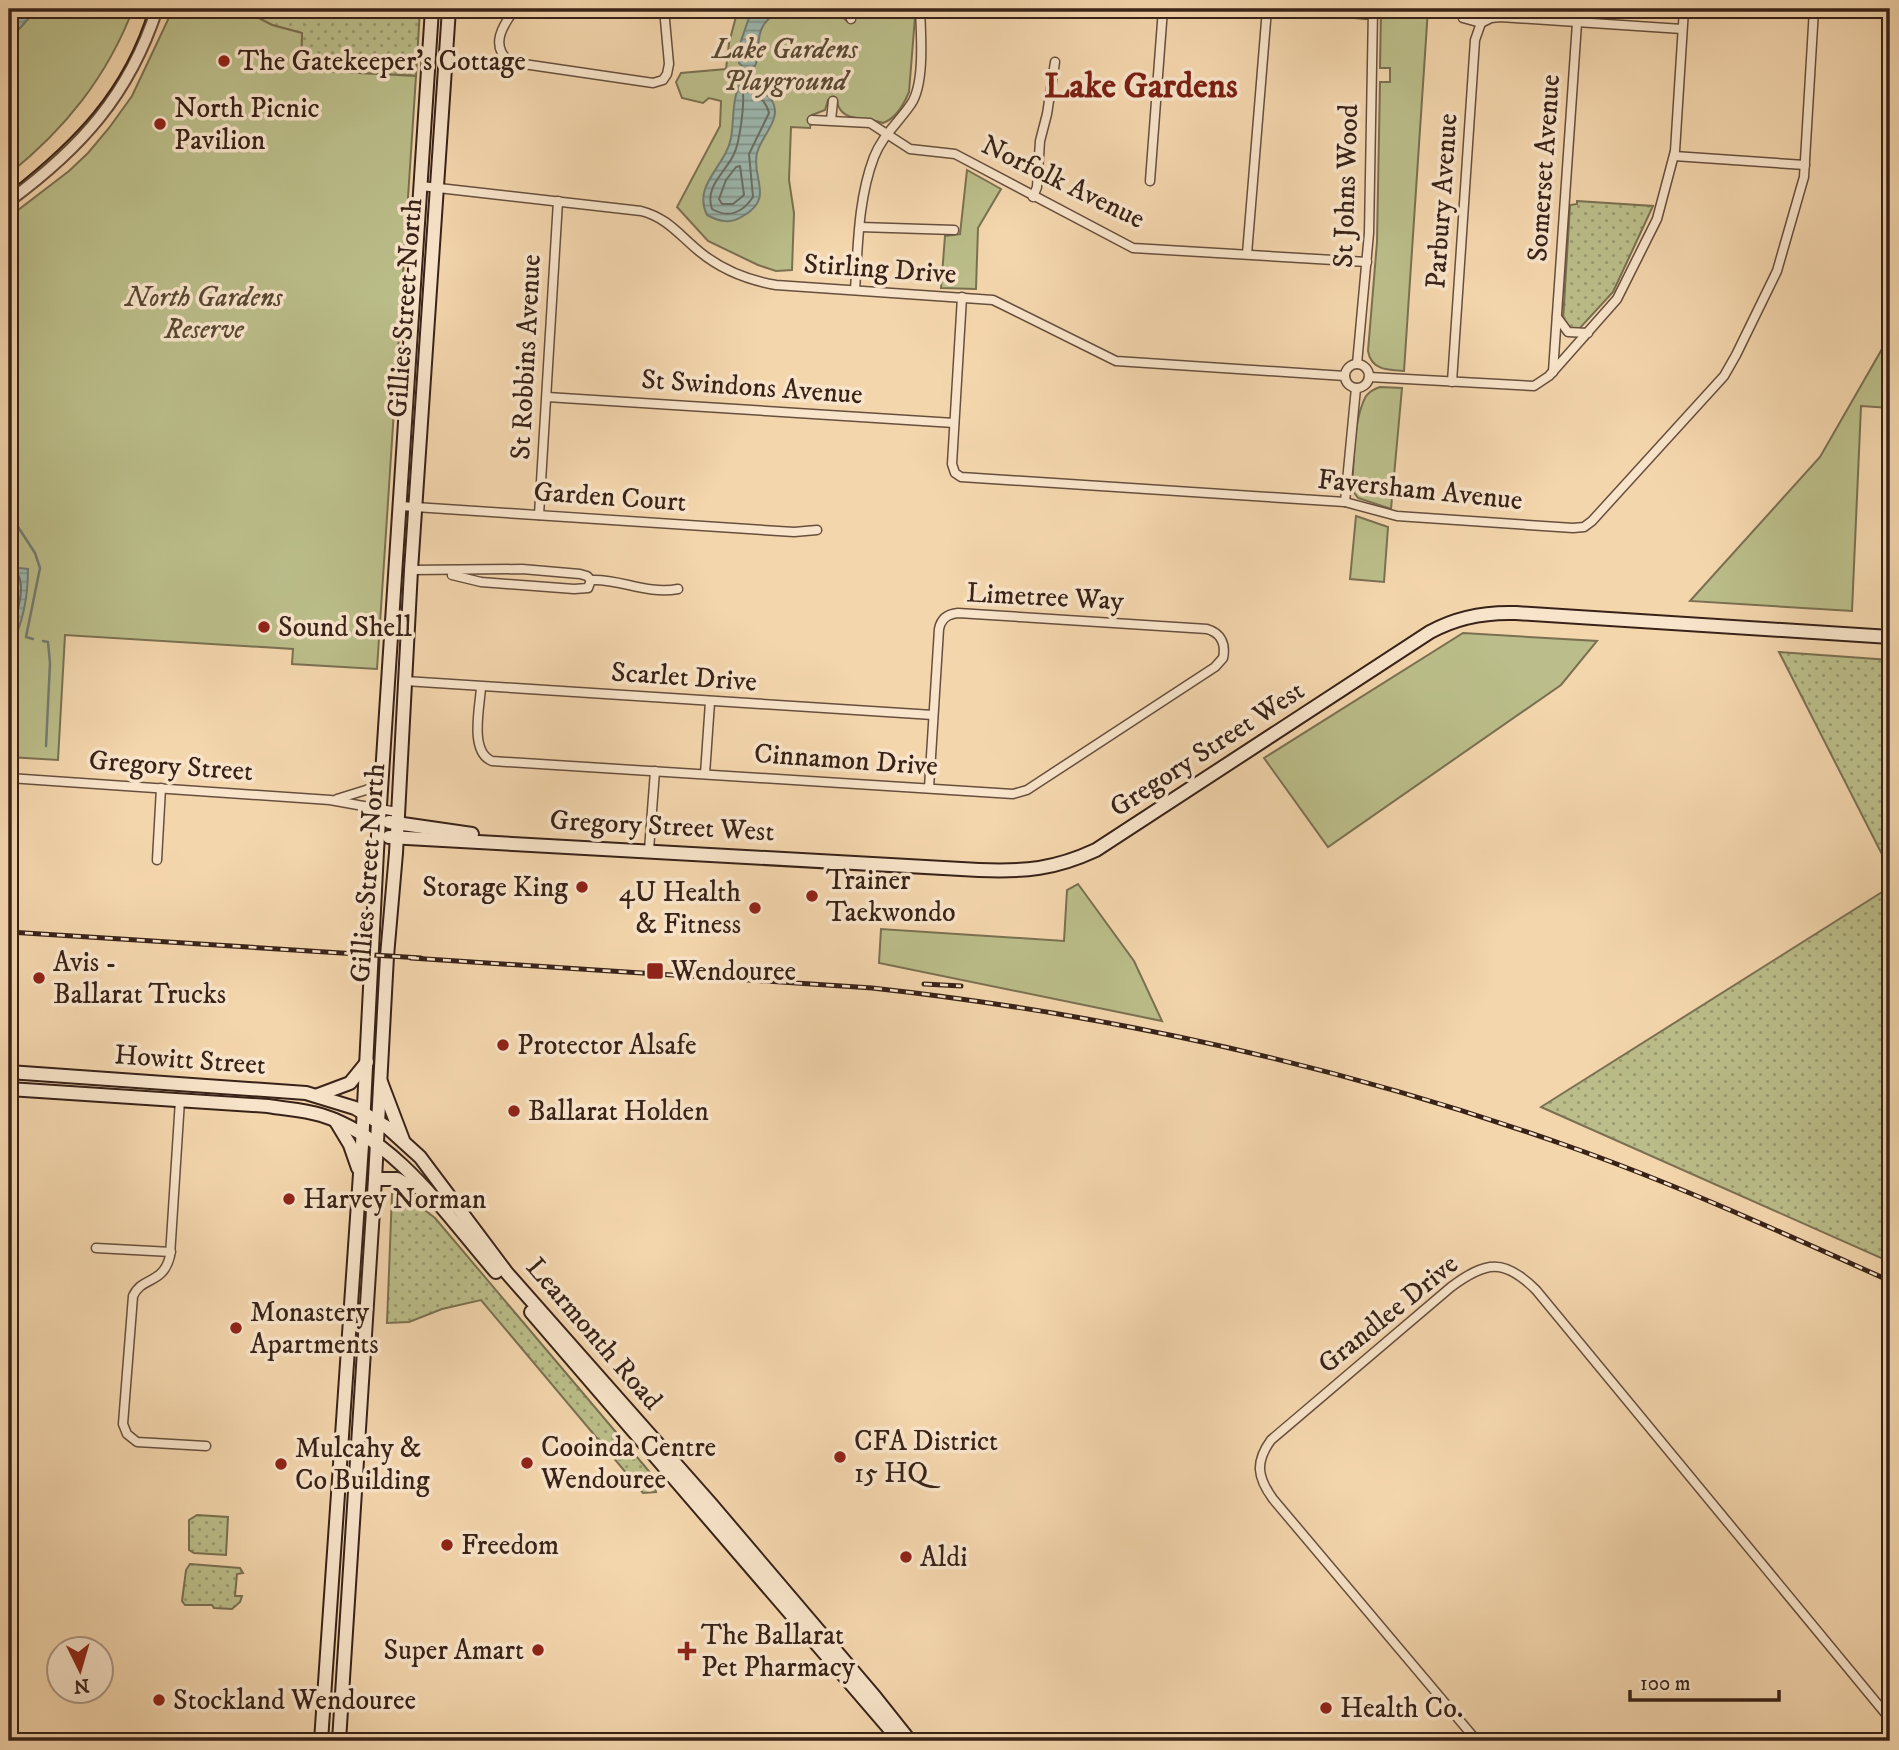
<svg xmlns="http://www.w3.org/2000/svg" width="1899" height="1750" font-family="'IM FELL DW Pica',serif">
<defs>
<pattern id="grass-dots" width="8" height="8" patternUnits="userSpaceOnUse" patternTransform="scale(1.75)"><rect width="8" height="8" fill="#bbbe8a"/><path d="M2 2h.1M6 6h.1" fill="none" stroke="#999a70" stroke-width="1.8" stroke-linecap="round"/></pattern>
<pattern id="water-rules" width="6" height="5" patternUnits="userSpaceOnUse" patternTransform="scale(1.75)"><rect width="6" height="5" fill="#9cb8af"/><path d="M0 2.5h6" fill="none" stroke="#80958d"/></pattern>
</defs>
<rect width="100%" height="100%" fill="#f4d6ad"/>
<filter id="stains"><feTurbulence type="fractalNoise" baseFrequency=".00286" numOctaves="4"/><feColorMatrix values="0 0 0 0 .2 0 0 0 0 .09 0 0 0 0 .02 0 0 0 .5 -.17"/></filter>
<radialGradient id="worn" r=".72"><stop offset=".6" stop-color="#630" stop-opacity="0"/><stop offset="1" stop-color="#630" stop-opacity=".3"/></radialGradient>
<g fill="url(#grass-dots)" stroke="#7a7051" stroke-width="2">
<polygon points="241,9 420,9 416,76 300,70 302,33 272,25"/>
<polygon points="1577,201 1653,206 1613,292 1579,329 1570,328 1563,321 1570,205 1577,204"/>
<polygon points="1779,652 1890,660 1890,870"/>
<polygon points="1890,887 1890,1262 1541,1107"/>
<polygon points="392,1194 404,1194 435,1218 653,1476 656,1492 643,1493 481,1300 442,1309 409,1322 387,1323"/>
<polygon points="197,1515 228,1517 226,1555 194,1553 189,1550 189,1520"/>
<polygon points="190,1564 240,1568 243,1573 237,1574 235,1596 242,1596 240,1602 232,1609 214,1608 212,1605 185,1605 182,1601 186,1570"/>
</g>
<g fill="#bbbe8a" stroke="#7a7051" stroke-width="2">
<path d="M37 9H133C107 77 65 129 9 174V40Z"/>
<polygon points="173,9 241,9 272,25 302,33 301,70 416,76 377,669 292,664 293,649 65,635 58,760 9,757 9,217 69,171 88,153 109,128 132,96"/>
<path d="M738 9H824L827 15 839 14 848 22 856 18 855 9C871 9 904 3 915 17L909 92C904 104 895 119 883 123 866 116 840 123 837 101L828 100 825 110 812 115 810 128 791 127 789 180 794 213 792 270 776 271 758 265 708 241 677 207 720 126 721 101 709 98 703 103 682 98 676 82 681 73 726 69 729 43Z"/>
<path d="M1381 9H1428L1404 371C1388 370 1371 370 1368 351L1377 242 1380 82H1390V68H1380Z"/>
<polygon points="967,170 1001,189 978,228 976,289 941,288 945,236 960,234"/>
<polygon points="1890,326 1890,408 1861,406 1852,611 1690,601 1820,457 1886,342"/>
<path d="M1380 387 1402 388 1391 509 1358 498 1352 490C1354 463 1353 419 1366 396 1370 391 1374 389 1380 387Z"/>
<polygon points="1356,516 1388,527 1384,582 1350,579"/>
<polygon points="1463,633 1597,641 1561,685 1328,847 1264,758"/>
<polygon points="1078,884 1134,961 1162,1021 879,963 881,929 1064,941 1067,890"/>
</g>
<g fill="url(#water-rules)" stroke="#747c73" stroke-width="2">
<polygon points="9,9 37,9 9,40"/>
<path d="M752 9H778C774 15 766 20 763 26 755 39 761 54 755 66L746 70 739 63 741 41Z"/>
<path d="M748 82C757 86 763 91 770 98 785 117 762 134 757 153 751 178 775 198 743 216 731 224 720 222 707 215 692 185 726 166 731 138 734 121 732 99 740 84Z"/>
<path d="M9 567 28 569C28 595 24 620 12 644L9 643Z"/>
</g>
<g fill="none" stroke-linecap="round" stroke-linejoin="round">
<g stroke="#6a6d64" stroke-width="2">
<path d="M748 89C758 94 767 103 769 113L749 154 753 197C743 212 729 219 712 209 704 186 726 172 734 154 740 141 744 107 743 93Z"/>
<polygon points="740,166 744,195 733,204 722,204 719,199 726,180 736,167"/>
<path d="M9 574H18C26 589 16 619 9 635"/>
</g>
<g stroke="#747c73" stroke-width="2.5">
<polyline points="9,513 35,553 40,568 26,637 33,639"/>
<polyline points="43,641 48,642 50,663 46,746"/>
</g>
<defs>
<g id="minor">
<path d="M515 9C503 25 489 46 510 62L653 83 663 80 667 74 669 64 664 9"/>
<polyline points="847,9 851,19"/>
<polyline points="1298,9 1373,15"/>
<polyline points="825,10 829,9"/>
<polyline points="1463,18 1481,23 1491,18 1500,17 1682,29"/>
<polyline points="812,120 870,123 910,149 955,154 1133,248 1367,262"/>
<polyline points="831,120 833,101"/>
<polyline points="1674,156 1805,165"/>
<polyline points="1150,181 1163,9"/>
<path d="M421 186 641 211C668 218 679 235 700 252 722 270 747 280 776 285L993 300 1116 361 1345 376"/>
<polyline points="1033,197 1037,187 1040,141 1047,114 1055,62"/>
<polyline points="860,227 954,230"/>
<polyline points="1247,254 1267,9"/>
<path d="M855 290C858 246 858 199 874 157 882 136 899 122 911 104 925 84 921 34 920 9"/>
<polyline points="962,297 952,464 955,473 961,477 1345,502 1397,516 1573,528 1584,527 1592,521 1724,376 1736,355 1777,271 1804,177 1814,9"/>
<polyline points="1557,317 1568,332 1588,333"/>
<circle cx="1357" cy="376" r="12"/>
<polyline points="1357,364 1369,233 1373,9"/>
<polyline points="1553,372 1577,23"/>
<polyline points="1369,377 1534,386 1549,376 1617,299 1657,219 1675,151 1684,9"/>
<polyline points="1452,382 1475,40 1481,23"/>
<polyline points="547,397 954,423"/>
<polyline points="1345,502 1356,388"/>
<polyline points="400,506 794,532 817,530"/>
<polyline points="539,515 558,201"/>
<path d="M411 570 522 569 580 574 587 576 591 580C619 578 646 595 678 589"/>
<polyline points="452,575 481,582 574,589 588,588 591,580"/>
<polyline points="405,681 933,715"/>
<path d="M481 687C480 707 469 752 492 761L1013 794 1027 790 1215 667 1223 658C1226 644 1221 633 1207 629L958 613C947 614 941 619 939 629L929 788"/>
<polyline points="705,774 710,702"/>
<polyline points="9,778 330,800 397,812"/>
<polyline points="337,799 366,790 381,782"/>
<polyline points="649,850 655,771"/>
<polyline points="157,860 161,788"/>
<path d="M180 1100 170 1256C163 1285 142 1276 133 1296L123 1424 127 1434 137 1442 206 1446"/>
<polyline points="96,1248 171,1252"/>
<path d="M1477 1741 1273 1499C1257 1477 1255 1462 1271 1440L1451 1287C1486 1261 1504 1258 1536 1290L1890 1719"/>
</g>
<path id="tertiary" d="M9 201C81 148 129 95 157 9"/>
<g id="secondary">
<polyline points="389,822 472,834"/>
<path d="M389 837 979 870C1025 872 1055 869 1096 850L1430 632C1457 617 1486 612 1516 613L1890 637"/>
<polyline points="9,1072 306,1093 355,1108 388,1128 420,1157 507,1273 711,1504 875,1697 910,1741"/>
<polyline points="381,1082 403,1140"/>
<path d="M9 1089 268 1106C286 1109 304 1110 321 1115 396 1138 447 1216 496 1272"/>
<polyline points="318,1095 350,1083 367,1062"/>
<polyline points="335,1120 350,1145 358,1168"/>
<polyline points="375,1179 397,1179 409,1186 423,1188"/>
<polyline points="531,1312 894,1734"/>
<polyline points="321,1741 362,1145 377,851 432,9"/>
<polyline points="339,1741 375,1179 387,956 396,853 411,570 449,9"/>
</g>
</defs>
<use href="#minor" stroke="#674f3d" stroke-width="11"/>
<use href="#tertiary" stroke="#674f3d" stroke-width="14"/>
<use href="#secondary" stroke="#382218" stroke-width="16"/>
<use href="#minor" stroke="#f8e4ca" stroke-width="8"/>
<use href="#tertiary" stroke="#f8e4ca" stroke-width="10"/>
<use href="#secondary" stroke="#f8e4ca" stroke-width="12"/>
<path stroke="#382218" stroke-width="2" d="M9 192C74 141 124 91 149 9"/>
<defs>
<g id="rail">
<polyline points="9,932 421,958"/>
<path d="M411 958 872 988C1109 1014 1341 1066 1565 1145 1676 1184 1783 1233 1890 1281"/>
<polyline points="924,984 961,986"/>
</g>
</defs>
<use href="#rail" stroke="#382218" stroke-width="5"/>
<use href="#rail" stroke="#f8e4ca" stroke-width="2.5" stroke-dasharray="8" stroke-linecap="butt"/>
</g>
<g fill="#8f2418" stroke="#f8e4ca" stroke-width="2.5">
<circle cx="224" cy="61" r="7"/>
<circle cx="160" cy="124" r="7"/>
<circle cx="264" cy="627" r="7"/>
<circle cx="582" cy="887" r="7"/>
<circle cx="812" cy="896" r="7"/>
<circle cx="755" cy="908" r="7"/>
<rect x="646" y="962" width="18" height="18" rx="3.5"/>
<circle cx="39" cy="978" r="7"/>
<circle cx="503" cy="1045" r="7"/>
<circle cx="514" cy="1111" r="7"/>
<circle cx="289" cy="1199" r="7"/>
<circle cx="236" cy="1328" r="7"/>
<circle cx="840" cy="1457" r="7"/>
<circle cx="527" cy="1463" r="7"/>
<circle cx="281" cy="1464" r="7"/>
<circle cx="447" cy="1545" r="7"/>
<circle cx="906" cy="1557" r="7"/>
<circle cx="538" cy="1650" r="7"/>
<path d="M683.5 1640.5h7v7h7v7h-7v7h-7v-7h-7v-7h7z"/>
<circle cx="159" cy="1700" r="7"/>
<circle cx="1326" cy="1708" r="7"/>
</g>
<g text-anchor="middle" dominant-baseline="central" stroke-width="7" stroke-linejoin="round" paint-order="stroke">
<g font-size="28" font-style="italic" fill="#594934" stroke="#f8e4ca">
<text x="785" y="49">Lake Gardens<tspan x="785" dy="32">Playground</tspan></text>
<text x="204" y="297">North Gardens<tspan x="204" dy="32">Reserve</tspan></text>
</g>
<g font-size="28" fill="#382218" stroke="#f8e4ca" text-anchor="start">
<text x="238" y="61">The Gatekeeper's Cottage</text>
<text x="174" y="108">North Picnic<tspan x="174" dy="32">Pavilion</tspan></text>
<text x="278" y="627">Sound Shell</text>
<text x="826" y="880">Trainer<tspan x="826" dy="32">Taekwondo</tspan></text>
<text x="568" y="887" text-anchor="end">Storage King</text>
<text x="741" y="892" text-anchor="end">4U Health<tspan x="741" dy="32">&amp; Fitness</tspan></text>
<text x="53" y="962">Avis -<tspan x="53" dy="32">Ballarat Trucks</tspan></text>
<text x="671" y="971">Wendouree</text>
<text x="517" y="1045">Protector Alsafe</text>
<text x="528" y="1111">Ballarat Holden</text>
<text x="303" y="1199">Harvey Norman</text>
<text x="250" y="1312">Monastery<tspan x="250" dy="32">Apartments</tspan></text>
<text x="854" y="1441">CFA District<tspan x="854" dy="32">15 HQ</tspan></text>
<text x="541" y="1447">Cooinda Centre<tspan x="541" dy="32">Wendouree</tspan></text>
<text x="295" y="1448">Mulcahy &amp;<tspan x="295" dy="32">Co Building</tspan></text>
<text x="461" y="1545">Freedom</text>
<text x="920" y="1557">Aldi</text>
<text x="701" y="1635">The Ballarat<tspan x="701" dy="32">Pet Pharmacy</tspan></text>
<text x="524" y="1650" text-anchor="end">Super Amart</text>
<text x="173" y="1700">Stockland Wendouree</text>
<text x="1340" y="1708">Health Co.</text>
</g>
<g font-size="28" fill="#382218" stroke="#f8e4ca">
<text transform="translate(1544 168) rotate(-86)">Somerset Avenue</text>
<text transform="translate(1063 182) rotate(26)">Norfolk Avenue</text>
<text transform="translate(1346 186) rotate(-88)">St Johns Wood</text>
<text transform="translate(1442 201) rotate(-86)">Parbury Avenue</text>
<text transform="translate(880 269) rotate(4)">Stirling Drive</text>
<text transform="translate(405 308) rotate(-86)">Gillies Street North</text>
<text transform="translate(526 357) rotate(-87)">St Robbins Avenue</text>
<text transform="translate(752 387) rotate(4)">St Swindons Avenue</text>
<text transform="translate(1420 490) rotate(6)">Faversham Avenue</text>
<text transform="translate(610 497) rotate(4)">Garden Court</text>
<text transform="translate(1045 597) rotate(3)">Limetree Way</text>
<text transform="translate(684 677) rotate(4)">Scarlet Drive</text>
<text transform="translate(1207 749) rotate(-33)">Gregory Street West</text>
<text transform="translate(846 760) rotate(4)">Cinnamon Drive</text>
<text transform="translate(171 766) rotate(4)">Gregory Street</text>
<text transform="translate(662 826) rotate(3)">Gregory Street West</text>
<text transform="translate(368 873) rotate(-86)">Gillies Street North</text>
<text transform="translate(190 1060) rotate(4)">Howitt Street</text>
<text transform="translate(1388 1314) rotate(-39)">Grandlee Drive</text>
<text transform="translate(594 1334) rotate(49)">Learmonth Road</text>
</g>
<g font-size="35" font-weight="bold" fill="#7a1f14" stroke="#f8e4ca">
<text x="1141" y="87">Lake Gardens</text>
</g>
</g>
<rect width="1899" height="1750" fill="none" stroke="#f4d6ad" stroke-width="35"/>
<rect x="10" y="10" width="1878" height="1729" fill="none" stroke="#382218" stroke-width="3.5"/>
<rect x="18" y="18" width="1864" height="1715" fill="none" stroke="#382218" stroke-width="2"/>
<g transform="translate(80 1670) rotate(175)"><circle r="33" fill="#f8e4ca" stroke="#ab9683" stroke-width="2"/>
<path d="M0-5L12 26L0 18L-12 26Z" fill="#8f2418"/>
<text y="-10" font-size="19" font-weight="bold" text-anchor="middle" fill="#382218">N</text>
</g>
<path d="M1630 1690v10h149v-10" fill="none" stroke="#382218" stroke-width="3.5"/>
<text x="1640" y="1690" font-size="21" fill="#382218" stroke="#f8e4ca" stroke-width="5" paint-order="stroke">100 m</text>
<rect width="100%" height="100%" filter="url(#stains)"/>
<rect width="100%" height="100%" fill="url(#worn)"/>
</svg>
